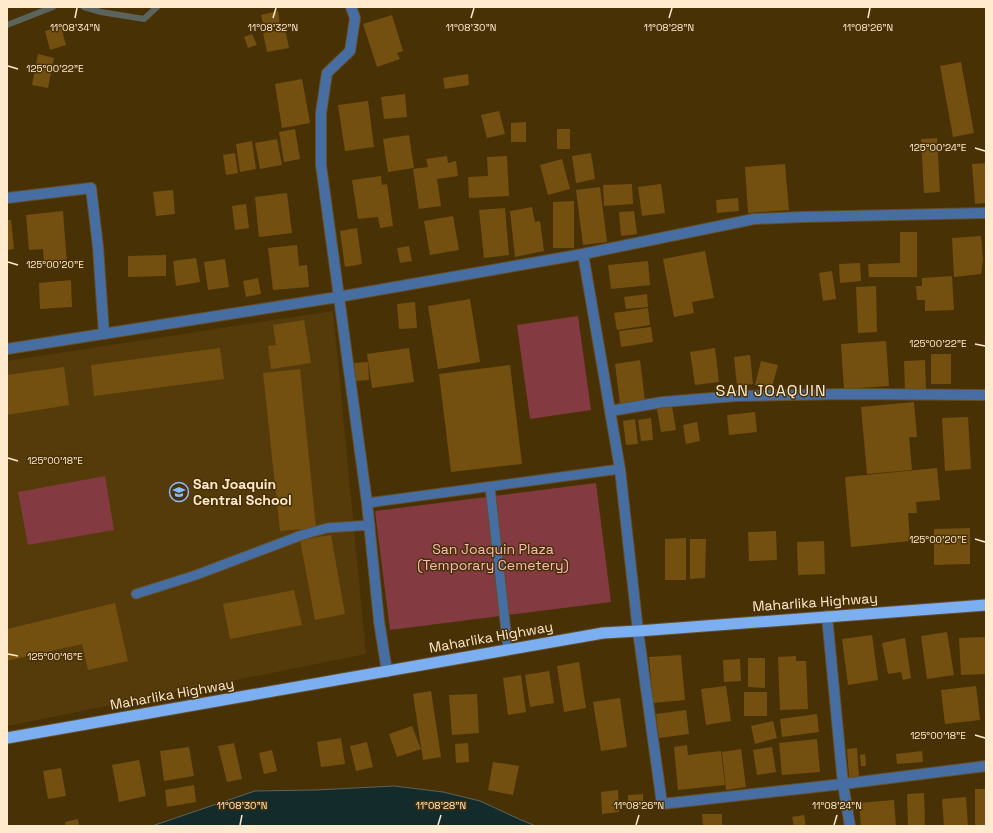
<svg xmlns="http://www.w3.org/2000/svg" width="993" height="833" font-family="'Space Grotesk',sans-serif">
<rect width="100%" height="100%" fill="#493106"/>
<polygon fill="#553b0a" points="333,311 366,654 7,726 7,361"/>
<g fill="#833a41">
<polygon points="578,316 591,410 530,419 517,325"/>
<polygon points="105,476 114,530 28,545 18,492"/>
<polygon points="596,483 611,602 390,630 375,511"/>
</g>
<polygon fill="#142b2c" stroke="#5a645d" points="394,786 443,792 480,801 521,820 536,826 152,826 255,791 316,790"/>
<g fill="none" stroke-linecap="round" stroke-linejoin="round">
<g stroke="#5a645d" stroke-width="6">
<polyline points="84,7 101,12 144,19 157,7"/>
<polyline points="7,25 53,7"/>
</g>
</g>
<g fill="#735010">
<polygon points="278,11 280,26 264,29 261,15"/>
<polygon points="392,15 403,51 397,53 400,59 377,67 363,24"/>
<polygon points="61,27 66,45 50,50 45,31"/>
<polygon points="285,29 289,48 267,52 263,33"/>
<polygon points="252,34 257,45 248,48 244,37"/>
<polygon points="38,54 54,58 48,88 32,85"/>
<polygon points="961,62 974,133 953,137 940,66"/>
<polygon points="468,74 469,85 445,89 443,78"/>
<polygon points="302,79 310,123 282,128 275,84"/>
<polygon points="405,94 407,117 384,119 381,97"/>
<polygon points="368,101 374,147 345,151 338,105"/>
<polygon points="499,111 505,134 487,138 481,115"/>
<polygon points="526,122 526,142 511,142 511,123"/>
<polygon points="295,129 300,159 284,162 279,132"/>
<rect x="557" y="129" width="13" height="20"/>
<polygon points="409,135 414,168 388,172 383,139"/>
<polygon points="937,138 940,192 924,193 921,139"/>
<polygon points="277,139 282,165 260,169 255,143"/>
<polygon points="252,141 256,169 240,172 236,144"/>
<polygon points="235,153 238,173 226,175 223,155"/>
<polygon points="591,153 595,179 576,183 572,156"/>
<polygon points="447,156 448,163 456,161 458,176 437,179 441,206 419,209 413,169 428,167 426,159"/>
<polygon points="507,156 509,196 469,198 468,177 488,176 487,157"/>
<polygon points="562,159 570,189 548,195 540,165"/>
<polygon points="986,163 986,203 975,204 972,164"/>
<polygon points="785,164 789,210 748,213 745,167"/>
<polygon points="381,176 382,185 387,184 393,226 380,228 378,217 358,219 352,180"/>
<polygon points="632,184 633,204 604,206 603,185"/>
<polygon points="661,184 665,213 642,216 638,187"/>
<polygon points="600,187 607,242 583,245 576,190"/>
<polygon points="173,190 175,214 156,216 153,192"/>
<polygon points="287,193 292,233 259,237 255,197"/>
<polygon points="738,198 739,211 717,213 716,200"/>
<polygon points="574,201 574,248 553,248 553,202"/>
<polygon points="246,204 249,228 235,230 232,206"/>
<polygon points="532,207 535,222 540,221 544,251 515,257 510,211"/>
<polygon points="505,208 509,255 484,258 479,210"/>
<polygon points="63,211 67,264 44,266 43,249 29,250 26,215"/>
<polygon points="634,211 637,234 621,236 619,212"/>
<polygon points="453,216 459,250 430,255 424,221"/>
<polygon points="7,220 11,220 14,249 7,250"/>
<polygon points="357,228 362,264 345,267 340,231"/>
<polygon points="900,232 917,232 917,277 869,277 868,264 900,263"/>
<polygon points="981,236 983,259 981,274 954,277 952,238"/>
<polygon points="297,245 299,266 307,265 309,287 273,290 268,248"/>
<polygon points="409,246 412,261 400,263 397,248"/>
<polygon points="705,251 714,298 692,302 694,313 674,317 663,259"/>
<polygon points="166,255 166,276 128,277 128,256"/>
<polygon points="196,258 200,282 176,286 173,261"/>
<polygon points="225,259 229,287 208,290 204,262"/>
<polygon points="648,261 650,285 611,289 608,265"/>
<polygon points="860,263 861,281 840,283 839,264"/>
<polygon points="832,271 836,299 823,301 819,273"/>
<polygon points="952,276 954,310 925,311 925,300 917,300 916,286 922,286 922,278"/>
<polygon points="258,278 261,294 246,297 243,281"/>
<polygon points="71,280 72,307 40,309 39,283"/>
<polygon points="876,286 877,332 858,333 856,287"/>
<polygon points="647,294 648,307 626,309 624,297"/>
<polygon points="470,299 480,362 438,369 428,306"/>
<polygon points="415,302 417,328 399,329 397,304"/>
<polygon points="648,308 650,325 617,330 614,313"/>
<polygon points="304,320 311,363 271,369 268,346 276,345 273,325"/>
<polygon points="651,327 653,342 621,347 619,331"/>
<polygon points="886,341 889,386 844,389 841,344"/>
<polygon points="220,348 224,379 94,396 91,365"/>
<polygon points="409,348 414,382 372,388 367,354"/>
<polygon points="715,348 719,382 695,385 690,352"/>
<rect x="931" y="354" width="20" height="30"/>
<polygon points="750,355 753,384 737,386 734,357"/>
<polygon points="640,360 645,401 620,404 615,364"/>
<polygon points="925,360 926,390 905,391 904,361"/>
<polygon points="761,361 778,365 771,390 755,385"/>
<polygon points="368,362 369,380 356,381 354,363"/>
<polygon points="510,365 522,464 451,472 439,374"/>
<polygon points="64,367 69,405 7,415 7,375"/>
<polygon points="300,369 316,528 280,531 263,373"/>
<polygon points="914,402 917,437 909,437 912,470 867,474 861,407"/>
<polygon points="672,406 676,430 661,432 657,409"/>
<polygon points="755,412 757,432 729,435 727,415"/>
<polygon points="968,417 971,469 945,471 942,418"/>
<polygon points="651,418 653,440 641,441 638,420"/>
<polygon points="635,419 638,444 626,445 623,421"/>
<polygon points="697,422 700,441 686,444 683,425"/>
<polygon points="937,468 940,500 916,502 917,513 908,513 910,541 851,547 845,477"/>
<polygon points="970,528 970,564 934,565 934,529"/>
<polygon points="776,531 777,560 749,561 748,532"/>
<polygon points="331,535 345,614 315,620 300,540"/>
<polygon points="686,538 686,580 665,580 665,539"/>
<polygon points="690,539 706,539 705,578 690,579"/>
<polygon points="824,541 825,574 798,575 797,542"/>
<polygon points="294,590 302,625 230,639 223,604"/>
<polygon points="115,603 128,661 88,670 82,644 7,661 7,629"/>
<polygon points="947,632 954,675 927,679 921,636"/>
<polygon points="872,635 878,680 848,685 842,639"/>
<polygon points="986,637 986,674 961,675 959,638"/>
<polygon points="905,638 911,678 903,680 901,672 888,674 882,643"/>
<polygon points="681,655 685,700 653,703 649,657"/>
<polygon points="796,656 796,661 806,661 808,709 780,710 778,657"/>
<polygon points="748,658 765,658 765,688 748,687"/>
<polygon points="740,659 741,681 724,682 723,660"/>
<polygon points="579,662 586,708 564,712 557,666"/>
<polygon points="549,671 554,703 530,707 525,675"/>
<polygon points="521,675 526,712 508,715 503,678"/>
<polygon points="726,686 731,721 706,725 701,689"/>
<polygon points="976,686 980,720 945,724 941,690"/>
<polygon points="431,691 441,757 423,760 413,694"/>
<rect x="744" y="692" width="23" height="24"/>
<polygon points="477,694 479,733 452,735 449,695"/>
<polygon points="620,698 627,747 601,751 593,702"/>
<polygon points="686,710 689,734 659,738 656,714"/>
<polygon points="817,714 819,732 782,737 780,719"/>
<polygon points="773,721 777,738 755,744 751,726"/>
<polygon points="412,726 421,749 397,757 389,734"/>
<polygon points="341,738 345,764 321,767 317,742"/>
<polygon points="817,739 820,772 782,775 779,743"/>
<polygon points="367,742 373,767 356,771 350,746"/>
<polygon points="234,743 242,779 227,782 218,746"/>
<polygon points="468,743 469,762 456,763 455,744"/>
<polygon points="687,745 688,755 721,751 725,785 678,790 674,747"/>
<polygon points="189,747 194,776 164,781 160,751"/>
<polygon points="772,747 776,772 757,775 753,750"/>
<polygon points="857,748 859,777 849,777 847,749"/>
<polygon points="741,749 746,787 726,790 722,752"/>
<polygon points="272,750 277,771 264,774 259,753"/>
<polygon points="922,751 923,762 897,764 896,754"/>
<polygon points="865,754 866,766 861,766 860,755"/>
<polygon points="139,760 146,796 119,802 112,765"/>
<polygon points="493,762 519,766 513,795 488,790"/>
<polygon points="61,768 66,796 48,799 43,771"/>
<polygon points="194,785 196,802 167,807 165,790"/>
<rect x="975" y="789" width="11" height="37"/>
<polygon points="618,790 619,812 602,814 601,792"/>
<polygon points="924,793 925,826 908,826 907,794"/>
<polygon points="643,794 643,808 628,809 628,795"/>
<polygon points="966,797 968,826 944,826 942,799"/>
<polygon points="894,800 896,826 861,826 859,803"/>
<polygon points="702,814 722,814 722,826 703,826"/>
<polygon points="804,815 806,826 794,826 792,817"/>
<polygon points="78,819 79,826 66,826 65,822"/>
</g>
<g fill="none" stroke-linecap="round" stroke-linejoin="round">
<defs>
<g id="service">
<polyline points="490,487 508,649"/>
<polyline points="367,503 620,469"/>
<polyline points="136,594 196,575 302,535 327,528 370,525"/>
</g>
<g id="minor">
<polyline points="351,7 355,18 350,51 327,73 321,113 321,165 367,503 379,621 387,672"/>
<polyline points="7,198 91,188 98,247 104,334"/>
<polyline points="583,254 620,469 638,631 662,804 843,784 986,766"/>
<polyline points="7,349 338,297 583,254 754,219 801,217 986,213"/>
<polyline points="610,411 663,402 736,396 845,394 986,395"/>
<polyline points="827,616 843,784 850,826"/>
</g>
<polyline id="trunk" points="7,738 603,633 638,631 986,605"/>
</defs>
<use href="#service" stroke="#664f26" stroke-width="11"/>
<use href="#minor" stroke="#664f26" stroke-width="12"/>
<use href="#trunk" stroke="#664f26" stroke-width="13"/>
<use href="#service" stroke="#476ea2" stroke-width="9"/>
<use href="#minor" stroke="#476ea2" stroke-width="10"/>
<use href="#trunk" stroke="#7caef2" stroke-width="11"/>
</g>
<path fill="none" stroke="#ffeace" stroke-width="1.5" d="M75 18 77 8M273 18 276 8M471 18 474 8M669 18 672 8M868 18 870 8M8 66 18 69M975 148 985 151M8 262 18 265M975 344 985 346M8 458 18 461M975 539 985 542M8 654 18 656M975 735 985 738M240 825 242 815M438 825 441 815M636 825 639 815M834 825 837 815"/>
<defs>
<symbol id="school-ring" viewBox="-11 -11 22 22"><circle r="9.5" fill="#493106" stroke="#89bafc" stroke-width="1.5"/><path d="M0-5L7-2L0 1L-7-2ZM-4 1L0 2.5L4 1V4Q0 6-4 4Z" fill="#89bafc"/></symbol>
</defs>
<g fill-rule="evenodd">
<use href="#school-ring" x="168" y="481" width="22" height="22"/>
</g>
<g text-anchor="middle" dominant-baseline="central" stroke-width="3" stroke-linejoin="round" paint-order="stroke">
<g font-size="14" font-weight="bold" fill="#ffeace" stroke="#493106" text-anchor="start">
<text x="193" y="484">San Joaquin<tspan x="193" dy="16">Central School</tspan></text>
</g>
<g font-size="14" fill="#f8babc" stroke="#493106">
<text x="493" y="549">San Joaquin Plaza<tspan x="493" dy="16">(Temporary Cemetery)</tspan></text>
</g>
<g font-size="14" fill="#ffeace" stroke="#493106">
<text transform="translate(815 602) rotate(-4)">Maharlika Highway</text>
<text transform="translate(491 637) rotate(-10)">Maharlika Highway</text>
<text transform="translate(172 694) rotate(-10)">Maharlika Highway</text>
</g>
<g font-size="16" letter-spacing="1" fill="#ffeace" stroke="#493106">
<text x="771" y="390">SAN JOAQUIN</text>
</g>
</g>
<g font-size="10" text-anchor="middle" fill="#ffeace" stroke="#493106" stroke-width="3" stroke-linejoin="round" paint-order="stroke">
<text x="75" y="31">11°08'34"N</text>
<text x="273" y="31">11°08'32"N</text>
<text x="471" y="31">11°08'30"N</text>
<text x="669" y="31">11°08'28"N</text>
<text x="868" y="31">11°08'26"N</text>
<text x="55" y="72">125°00'22"E</text>
<text x="938" y="151">125°00'24"E</text>
<text x="55" y="268">125°00'20"E</text>
<text x="938" y="347">125°00'22"E</text>
<text x="55" y="464">125°00'18"E</text>
<text x="938" y="543">125°00'20"E</text>
<text x="55" y="660">125°00'16"E</text>
<text x="938" y="739">125°00'18"E</text>
<text x="242" y="809">11°08'30"N</text>
<text x="441" y="809">11°08'28"N</text>
<text x="639" y="809">11°08'26"N</text>
<text x="837" y="809">11°08'24"N</text>
</g>
<rect width="993" height="833" fill="none" stroke="#ffeace" stroke-width="16"/>
</svg>
